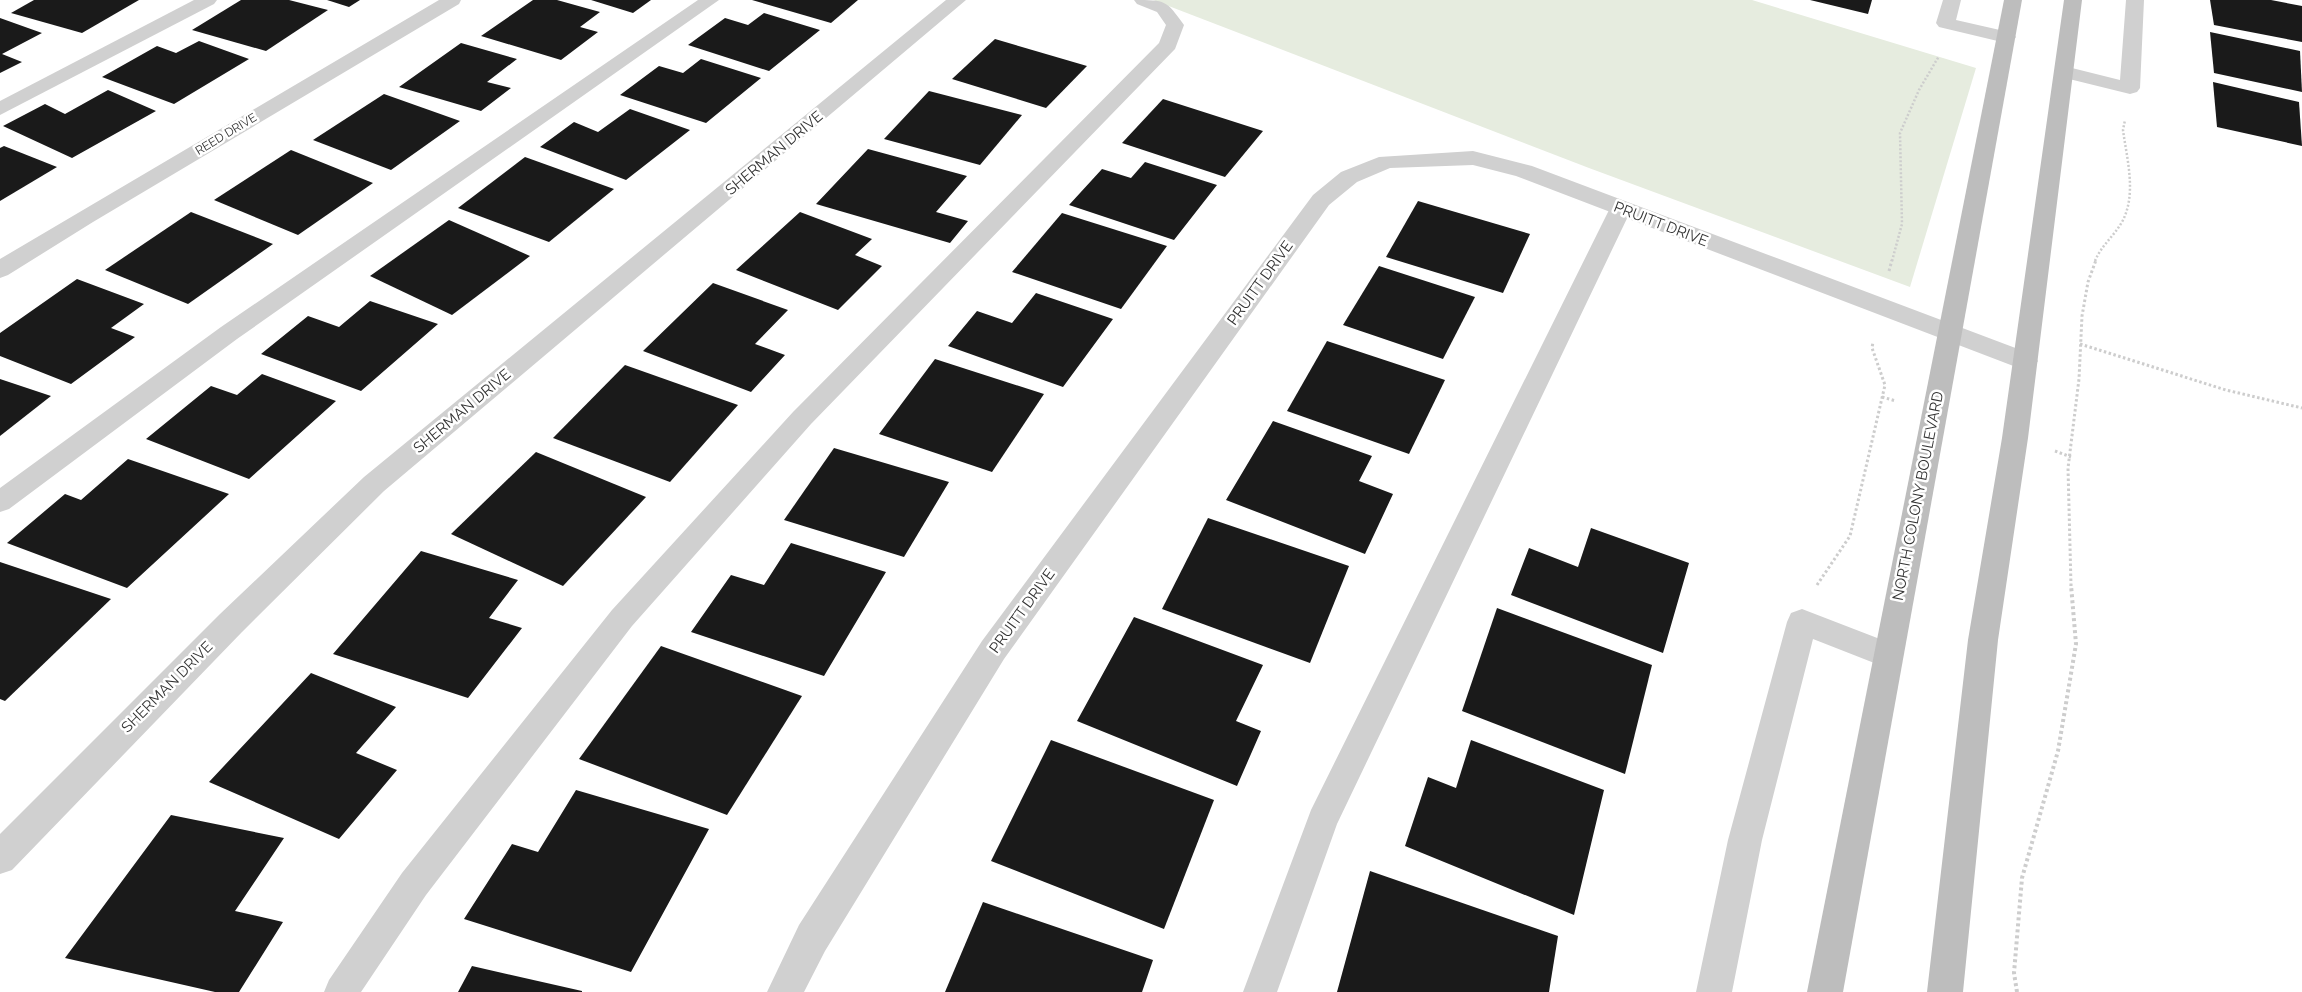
<svg xmlns="http://www.w3.org/2000/svg" width="2302" height="992" font-family="Raleway,sans-serif">
<rect width="100%" height="100%" fill="#fff"/>
<polygon fill="#e6ecdf" points="1153,0 1752,0 1976,68 1910,287 1589,168"/>
<g fill="#1a1a1a">
<polygon points="34,0 139,0 82,33 11,13"/>
<polygon points="241,0 289,0 328,10 266,51 192,30"/>
<polygon points="327,0 360,0 349,7"/>
<polygon points="533,0 557,0 600,12 580,27 598,32 561,60 481,36"/>
<polygon points="591,0 651,0 633,13"/>
<polygon points="752,0 858,0 831,23"/>
<polygon points="1810,0 1872,0 1868,14"/>
<polygon points="2210,0 2271,0 2302,6 2302,42 2214,25"/>
<polygon points="764,13 820,30 769,71 688,45 725,18 748,25"/>
<polygon points="0,18 42,33 2,54 22,62 0,73"/>
<polygon points="2210,32 2300,51 2302,92 2214,73"/>
<polygon points="995,39 1087,66 1046,108 952,79"/>
<polygon points="199,41 249,59 174,104 102,77 157,46 176,53"/>
<polygon points="461,43 517,59 487,82 511,88 481,111 399,87"/>
<polygon points="701,59 761,78 706,123 620,95 659,66 683,73"/>
<polygon points="2213,82 2299,102 2302,146 2217,127"/>
<polygon points="108,90 156,111 72,158 3,126 45,104 65,114"/>
<polygon points="929,91 1022,115 980,165 884,139"/>
<polygon points="384,94 460,121 391,170 313,140"/>
<polygon points="1163,99 1263,131 1225,177 1122,143"/>
<polygon points="630,109 690,130 626,180 540,147 574,122 598,132"/>
<polygon points="4,146 57,167 0,201 0,148"/>
<polygon points="868,149 967,176 936,212 968,221 950,243 816,204"/>
<polygon points="291,150 373,183 298,235 214,200"/>
<polygon points="525,157 614,189 549,242 458,208"/>
<polygon points="1145,162 1217,185 1174,240 1069,205 1102,169 1131,178"/>
<polygon points="1418,201 1530,234 1503,293 1386,257"/>
<polygon points="191,212 273,244 188,304 105,270"/>
<polygon points="800,212 872,239 855,255 882,266 838,310 736,270"/>
<polygon points="1062,213 1167,246 1121,309 1012,272"/>
<polygon points="449,220 530,256 452,315 370,276"/>
<polygon points="1379,266 1475,297 1443,359 1343,325"/>
<polygon points="77,279 144,304 111,328 135,337 71,384 0,356 0,333"/>
<polygon points="713,283 788,310 755,344 785,355 751,392 643,351"/>
<polygon points="1036,293 1113,319 1063,387 948,346 977,311 1012,323"/>
<polygon points="370,301 438,324 361,391 261,354 308,316 339,327"/>
<polygon points="1327,341 1445,380 1409,454 1287,411"/>
<polygon points="935,359 1044,394 992,472 879,434"/>
<polygon points="625,365 738,405 670,482 553,438"/>
<polygon points="262,374 336,401 249,479 146,439 211,386 237,395"/>
<polygon points="0,379 51,396 0,436"/>
<polygon points="1273,421 1372,456 1359,481 1393,494 1365,554 1226,500"/>
<polygon points="834,448 949,482 904,557 784,520"/>
<polygon points="536,452 646,497 563,586 451,534"/>
<polygon points="128,459 229,494 127,588 7,543 65,494 81,500"/>
<polygon points="1208,518 1349,566 1310,663 1162,609"/>
<polygon points="1591,528 1689,563 1663,653 1511,595 1529,548 1578,567"/>
<polygon points="791,543 886,572 824,676 691,632 731,575 764,585"/>
<polygon points="421,551 518,580 489,618 522,628 468,698 333,654"/>
<polygon points="0,562 111,599 5,701 0,699"/>
<polygon points="1497,608 1652,665 1625,774 1462,711"/>
<polygon points="1134,617 1263,665 1236,721 1261,731 1237,786 1077,721"/>
<polygon points="661,646 802,696 727,815 579,759"/>
<polygon points="311,673 396,707 356,753 397,770 339,839 209,782"/>
<polygon points="1051,740 1214,800 1164,929 991,861"/>
<polygon points="1471,740 1604,790 1574,915 1405,846 1428,777 1456,788"/>
<polygon points="576,790 709,829 631,972 464,919 512,844 538,852"/>
<polygon points="171,815 284,838 235,911 283,922 239,992 215,992 65,958"/>
<polygon points="1370,871 1558,936 1549,992 1337,992"/>
<polygon points="983,902 1153,960 1142,992 945,992"/>
<polygon points="472,966 582,991 582,992 458,992"/>
</g>
<g fill="none" stroke-linecap="round" stroke-linejoin="round">
<g stroke="#cdcdcd" stroke-width="2.5" stroke-dasharray="2 2" stroke-linecap="butt">
<polyline points="1892,261 1902,224 1900,133 1919,90 1939,56"/>
<path d="M2095 261C2101 246 2114 236 2122 222 2137 194 2127 160 2123 130L2125 120"/>
</g>
<g stroke="#cdcdcd" stroke-width="3" stroke-dasharray="2.5 2.5" stroke-linecap="butt">
<polyline points="1889,271 1892,260"/>
<polyline points="2080,344 2226,390 2302,408"/>
<polyline points="1882,397 1896,401"/>
<polyline points="2055,451 2071,457"/>
<polyline points="1817,585 1850,536 1885,385 1872,348 1873,342"/>
<polyline points="2071,586 2068,468 2079,379 2082,316 2088,282 2096,260"/>
</g>
<polyline stroke="#cdcdcd" stroke-width="4" stroke-dasharray="3 3" stroke-linecap="butt" points="2017,992 2014,973 2022,878 2058,751 2076,644 2071,585"/>
<g fill="#d0d0d0" fill-rule="evenodd">
<polygon points="194,0 217,0 214,4 0,115 0,101"/>
<polygon points="698,0 719,0 237,339 9,509 0,512 0,488 221,327"/>
<path d="M1134 0C1166 0 1166 0 1184 25L1175 49 811 424 632 626 426 895 361 992H324L329 980 402 873 612 610 793 412 1159 43 1166 25 1157 12 1137 4Z"/>
<polygon points="1621,201 1629,203 1632,208 1337,824 1277,992 1243,992 1311,810 1610,208 1613,203"/>
</g>
<g fill="#d0d0d0" fill-rule="evenodd">
<polygon points="439,0 461,0 459,4 93,222 8,275 0,278 0,259"/>
<polygon points="946,0 966,0 384,491 242,632 12,870 0,874 0,834 220,614 364,477"/>
<polygon points="1943,0 1961,0 1956,20 2013,33 2016,37 2013,41 2006,43 1939,27 1936,23"/>
<polygon points="2126,0 2144,0 2140,88 2137,92 2130,94 2057,76 2054,72 2057,68 2064,66 2120,80"/>
<polygon points="1473,151 1532,166 2034,355 2038,361 2034,367 2025,370 2016,367 1516,176 1473,165 1390,168 1357,182 1329,205 1004,659 825,951 804,992 767,992 799,925 982,641 1313,195 1341,172 1379,157"/>
<polygon points="1802,609 1898,646 1902,655 1898,664 1887,668 1813,639 1762,840 1732,992 1696,992 1728,840 1787,622 1791,613"/>
</g>
<g fill="#bdbdbd" fill-rule="evenodd">
<polygon points="2004,0 2022,0 1843,992 1807,992"/>
<polygon points="2064,0 2082,0 2028,438 1998,640 1963,992 1927,992 1968,640 2002,438"/>
</g>
</g>
<g text-anchor="middle" dominant-baseline="central" stroke-width="5" stroke-linejoin="round" paint-order="stroke">
<g font-size="12" fill="#333" stroke="#fff">
<text transform="translate(226 134) rotate(-31)">REED DRIVE</text>
</g>
<g font-size="15" fill="#333" stroke="#fff">
<text transform="translate(774 153) rotate(-40)">SHERMAN DRIVE</text>
<text transform="translate(1661 224) rotate(21)">PRUITT DRIVE</text>
<text transform="translate(1260 283) rotate(-54)">PRUITT DRIVE</text>
<text transform="translate(462 411) rotate(-40)">SHERMAN DRIVE</text>
<text transform="translate(1918 496) rotate(-79)">NORTH COLONY BOULEVARD</text>
<text transform="translate(1022 611) rotate(-54)">PRUITT DRIVE</text>
<text transform="translate(167 687) rotate(-45)">SHERMAN DRIVE</text>
</g>
</g>
</svg>
